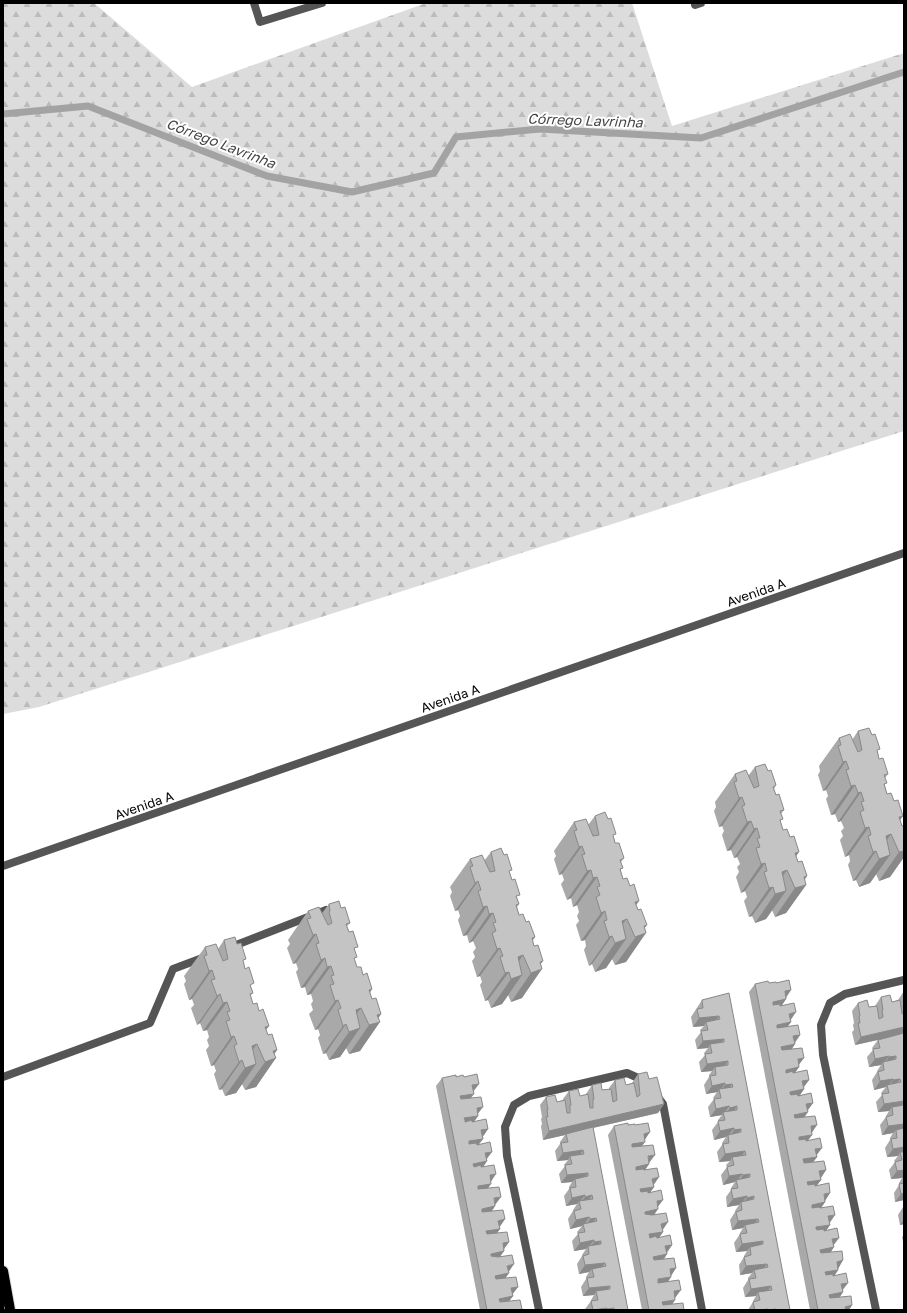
<svg xmlns="http://www.w3.org/2000/svg" width="907" height="1313" font-family="'Golos Text',sans-serif">
<defs>
<pattern id="forest-firs" width="22" height="20" patternUnits="userSpaceOnUse"><rect width="22" height="20" fill="#dcdcdc"/><path d="M5 1l3.5 6h-7zM16 11l3.5 6h-7z" fill="#bbb"/></pattern>
</defs>
<rect width="100%" height="100%" fill="#fff"/>
<polygon fill="url(#forest-firs)" points="3,3 94,3 192,87 426,3 632,3 672,126 904,53 904,431 39,707 3,714"/>
<g fill="none" stroke-linecap="round" stroke-linejoin="round">
<polyline stroke="#a3a3a3" stroke-width="7" points="3,114 88,106 267,176 352,192 434,173 456,137 540,129 701,138 904,72"/>
<defs>
<polyline id="primary" points="3,1271 10,1310"/>
</defs>
<use href="#primary" stroke="#dbdbdb" stroke-width="12"/>
<g stroke="#555" stroke-width="8">
<polyline points="254,3 260,22 322,3"/>
<polyline points="231,947 326,910"/>
<polyline points="3,1077 150,1023 173,969 205,957"/>
<polyline points="657,1096 663,1104 702,1310"/>
<polyline points="539,1310 507,1156 505,1127 514,1105 529,1096 627,1073 645,1081"/>
<polyline points="876,1310 823,1055 821,1025 830,1003 845,994 904,980"/>
</g>
<g stroke="#555" stroke-width="8">
<polyline points="695,5 701,3"/>
<polyline points="3,866 904,553"/>
</g>
<use href="#primary" stroke="#000" stroke-width="10"/>
</g>
<g fill="#a9a9a9">
<polygon points="858,731 878,753 879,759 888,774 885,778 885,786 887,794 900,820 902,826 904,825 904,857 890,877 879,881 876,874 870,883 859,887 856,880 853,881 848,865 850,861 849,855 845,857 840,840 843,836 841,831 844,828 841,821 838,822 835,814 831,815 826,799 828,796 826,790 823,791 818,775 820,771 819,766 839,738 852,740"/>
<polygon points="755,767 768,771 776,785 774,789 776,795 784,810 781,814 781,823 783,830 796,856 798,862 807,876 804,880 806,885 786,913 775,917 772,910 766,919 755,923 752,916 749,917 744,901 747,897 745,891 741,893 736,877 739,872 737,867 740,864 737,857 734,858 731,850 727,851 722,835 724,831 722,826 719,827 714,811 716,807 715,802 735,774 748,776"/>
<polygon points="595,816 614,838 615,843 624,858 621,862 621,871 623,879 636,904 644,928 626,962 615,965 612,959 606,968 595,972 592,964 589,966 584,950 586,946 585,940 581,941 576,925 579,921 577,916 579,912 577,905 573,907 571,898 567,900 561,884 564,880 562,874 559,875 554,859 556,856 554,851 574,822 588,825"/>
<polygon points="491,852 510,874 519,904 517,907 519,915 532,940 540,964 522,998 511,1002 508,995 502,1004 491,1008 488,1000 485,1001 480,985 482,982 480,976 477,977 472,961 475,957 473,952 476,948 473,941 469,943 467,935 463,936 458,920 460,916 458,910 455,911 450,896 452,892 450,887 470,859 484,861"/>
<polygon points="329,904 341,908 350,923 347,926 355,951 354,960 357,967 363,975 372,989 370,993 372,999 381,1014 360,1051 349,1054 346,1048 340,1057 329,1060 326,1053 323,1054 318,1038 320,1035 318,1029 315,1030 309,1014 313,1010 311,1004 313,1001 311,994 307,995 305,987 301,988 296,972 298,969 296,963 293,964 287,948 290,944 288,940 308,911 322,913"/>
<polygon points="224,940 243,962 253,993 250,996 253,1004 259,1011 269,1026 266,1029 268,1035 277,1050 256,1087 245,1090 242,1084 236,1093 225,1096 222,1089 219,1090 214,1074 216,1071 214,1065 211,1066 206,1050 209,1046 207,1040 209,1037 207,1030 203,1031 200,1023 197,1025 191,1008 194,1005 192,999 189,1000 184,984 186,981 184,976 205,947 218,949"/>
<polygon points="769,983 791,990 786,998 786,999 782,1005 790,1020 791,1022 787,1027 800,1035 795,1043 792,1049 799,1067 795,1073 809,1080 803,1088 804,1089 800,1095 813,1103 808,1110 805,1117 812,1135 808,1140 816,1155 817,1157 813,1162 826,1170 821,1178 821,1180 817,1185 825,1200 825,1202 821,1208 829,1223 830,1225 826,1231 834,1246 831,1252 843,1260 838,1268 838,1270 834,1276 843,1291 840,1297 852,1305 849,1310 810,1310 749,992 755,984"/>
<polygon points="904,991 904,1200 895,1202 894,1193 899,1185 899,1183 902,1178 891,1179 889,1170 895,1162 894,1161 898,1156 887,1157 885,1148 890,1140 890,1138 893,1133 882,1135 880,1125 886,1117 886,1116 889,1111 878,1112 876,1102 882,1095 881,1093 886,1087 874,1090 872,1080 877,1072 877,1071 881,1065 869,1067 867,1057 873,1050 872,1048 878,1040 855,1045 852,1032 854,1030 853,1025 854,1023 852,1011 858,1003 869,1007 875,1006 881,997 892,1002 898,1000"/>
<polygon points="729,993 790,1310 748,1310 753,1302 753,1301 756,1296 745,1297 743,1288 748,1280 748,1278 752,1273 740,1275 739,1265 744,1257 744,1256 747,1251 736,1252 734,1243 740,1234 740,1233 743,1228 732,1230 730,1220 735,1212 735,1211 739,1205 727,1207 726,1197 731,1190 731,1188 735,1182 723,1185 721,1175 727,1167 726,1165 730,1161 719,1162 717,1152 722,1145 722,1143 726,1137 714,1140 712,1130 718,1122 718,1120 722,1115 710,1117 708,1107 714,1099 713,1098 717,1092 706,1094 704,1085 709,1077 709,1075 712,1071 701,1072 699,1062 705,1055 704,1053 708,1048 697,1049 695,1040 701,1032 700,1030 704,1026 693,1027 691,1017 702,1000"/>
<polygon points="638,1074 649,1079 664,1104 658,1113 593,1128 628,1310 586,1310 585,1309 591,1301 591,1300 594,1295 583,1296 581,1287 586,1279 586,1277 589,1272 579,1274 577,1264 582,1256 582,1255 586,1249 574,1251 572,1241 578,1234 577,1232 582,1226 570,1229 568,1219 573,1211 573,1210 577,1204 566,1206 564,1196 569,1189 569,1187 572,1182 561,1183 559,1174 565,1166 564,1165 568,1160 557,1161 555,1151 560,1144 560,1142 565,1135 543,1140 541,1126 542,1124 541,1119 542,1117 540,1105 546,1097 557,1102 563,1100 563,1099 569,1091 580,1096 586,1095 586,1094 592,1085 602,1090 609,1089 609,1088 615,1080 626,1085 632,1083"/>
<polygon points="456,1077 473,1092 470,1098 478,1116 474,1122 488,1129 482,1137 483,1139 478,1144 487,1161 483,1167 491,1182 488,1188 495,1206 492,1211 505,1219 499,1227 500,1229 497,1233 509,1242 504,1249 504,1251 500,1257 508,1272 505,1278 518,1287 512,1294 513,1296 509,1301 522,1310 480,1310 436,1086 442,1078"/>
<polygon points="628,1125 635,1125 645,1140 642,1146 649,1164 645,1170 653,1185 654,1187 650,1193 658,1208 654,1215 663,1232 659,1238 672,1245 667,1253 667,1254 664,1259 676,1268 671,1275 671,1277 668,1282 675,1298 672,1304 684,1310 642,1310 608,1135 614,1126"/>
<polygon points="904,1205 904,1224 900,1225 898,1215 903,1207 903,1206"/>
<polygon points="904,1235 904,1246 902,1237"/>
</g>
<g fill="#898989">
<polygon points="846,761 826,790 823,791 843,762"/>
<polygon points="855,785 835,814 831,815 851,786"/>
<polygon points="861,792 841,821 838,822 858,793"/>
<polygon points="742,797 722,826 719,827 739,798"/>
<polygon points="903,816 890,835 891,834 877,854 876,851 856,880 853,881 873,852 899,817"/>
<polygon points="751,821 731,850 727,851 747,822"/>
<polygon points="869,827 849,855 845,857 865,828"/>
<polygon points="757,828 737,857 734,858 754,829"/>
<polygon points="582,846 562,874 559,875 579,847"/>
<polygon points="904,851 904,857 890,877 879,881 899,852"/>
<polygon points="799,852 786,871 787,870 773,890 773,887 752,916 749,917 769,888 795,853"/>
<polygon points="890,855 870,883 859,887 879,859"/>
<polygon points="765,863 745,891 741,893 761,864"/>
<polygon points="591,870 571,898 567,900 587,871"/>
<polygon points="807,876 800,887 806,885 786,913 775,917 795,888 804,877"/>
<polygon points="597,877 577,905 573,907 593,878"/>
<polygon points="478,881 458,910 455,911 475,883"/>
<polygon points="786,891 766,919 755,923 775,894"/>
<polygon points="639,901 613,938 612,936 592,964 589,966 609,937 635,902"/>
<polygon points="487,906 467,935 463,936 483,907"/>
<polygon points="605,911 585,940 581,941 601,913"/>
<polygon points="493,913 473,941 469,943 489,914"/>
<polygon points="647,925 639,935 646,933 626,962 615,965 644,926"/>
<polygon points="316,934 296,963 293,964 313,935"/>
<polygon points="535,937 522,956 523,955 510,975 509,972 488,1000 485,1001 505,973 532,938"/>
<polygon points="626,939 606,968 595,972 615,943"/>
<polygon points="500,948 480,976 477,977 497,949"/>
<polygon points="325,958 305,987 301,988 321,960"/>
<polygon points="543,961 535,971 542,969 522,998 511,1002 531,973 540,962"/>
<polygon points="331,966 311,994 307,995 327,967"/>
<polygon points="212,970 192,999 189,1000 209,971"/>
<polygon points="522,975 502,1004 491,1008 511,979"/>
<polygon points="372,989 359,1008 361,1008 347,1027 346,1024 326,1053 323,1054 343,1026 369,990"/>
<polygon points="791,990 785,998 785,991"/>
<polygon points="220,994 200,1023 197,1025 217,996"/>
<polygon points="786,999 780,1008 767,1010 773,1002"/>
<polygon points="338,1000 318,1029 315,1030 335,1001"/>
<polygon points="227,1002 207,1030 203,1031 223,1003"/>
<polygon points="796,1012 790,1021 789,1014"/>
<polygon points="381,1014 373,1024 380,1022 360,1051 349,1054 369,1025 377,1015"/>
<polygon points="719,1016 713,1025 706,1022 704,1026 693,1027 699,1018"/>
<polygon points="791,1022 785,1030 771,1033 777,1025"/>
<polygon points="269,1026 255,1044 257,1044 243,1063 242,1060 222,1089 219,1090 239,1062 265,1027"/>
<polygon points="904,1027 904,1034 855,1045 861,1037"/>
<polygon points="360,1028 340,1057 329,1060 349,1032"/>
<polygon points="800,1035 794,1043 793,1036"/>
<polygon points="234,1036 214,1065 211,1066 231,1037"/>
<polygon points="724,1039 718,1047 710,1044 708,1048 697,1049 703,1041"/>
<polygon points="795,1044 789,1053 775,1056 781,1047"/>
<polygon points="277,1050 269,1060 276,1058 256,1087 245,1090 273,1051"/>
<polygon points="889,1056 883,1064 883,1062 881,1065 869,1067 875,1059"/>
<polygon points="896,1056 890,1065 883,1066 889,1057"/>
<polygon points="804,1058 798,1066 798,1059"/>
<polygon points="728,1061 722,1070 715,1067 712,1071 701,1072 707,1064"/>
<polygon points="256,1064 236,1093 225,1096 245,1068"/>
<polygon points="799,1067 793,1075 780,1078 786,1070"/>
<polygon points="893,1079 888,1086 887,1085 886,1087 874,1090 880,1081"/>
<polygon points="900,1079 894,1087 888,1088 893,1080"/>
<polygon points="809,1080 803,1088 802,1081"/>
<polygon points="725,1083 720,1091 719,1089 718,1092 706,1094 712,1086"/>
<polygon points="479,1084 473,1092 472,1085"/>
<polygon points="732,1084 726,1092 719,1094 725,1085"/>
<polygon points="804,1089 798,1098 784,1101 790,1092"/>
<polygon points="474,1094 468,1102 454,1104 460,1096"/>
<polygon points="904,1101 899,1110 892,1107 889,1111 878,1112 884,1104"/>
<polygon points="813,1103 807,1111 806,1104"/>
<polygon points="664,1104 658,1113 566,1134 565,1135 543,1140 549,1131"/>
<polygon points="729,1106 724,1114 723,1112 722,1115 710,1117 716,1109"/>
<polygon points="737,1106 731,1115 724,1116 730,1108"/>
<polygon points="483,1107 477,1115 477,1108"/>
<polygon points="808,1112 802,1120 788,1123 794,1115"/>
<polygon points="478,1116 472,1124 459,1127 464,1118"/>
<polygon points="904,1124 904,1131 896,1130 893,1133 882,1135 888,1126"/>
<polygon points="817,1125 811,1134 811,1126"/>
<polygon points="734,1128 728,1136 728,1135 726,1137 714,1140 720,1131"/>
<polygon points="488,1129 482,1138 481,1130"/>
<polygon points="741,1129 735,1137 728,1139 734,1130"/>
<polygon points="650,1132 644,1141 644,1134"/>
<polygon points="812,1135 806,1143 793,1146 799,1137"/>
<polygon points="483,1139 477,1147 463,1149 469,1141"/>
<polygon points="645,1142 639,1150 626,1153 632,1144"/>
<polygon points="904,1147 904,1155 900,1152 898,1156 887,1157 893,1149"/>
<polygon points="822,1148 816,1156 815,1149"/>
<polygon points="583,1150 578,1159 570,1156 568,1160 557,1161 563,1153"/>
<polygon points="745,1151 739,1160 732,1157 730,1161 719,1162 725,1154"/>
<polygon points="492,1152 486,1160 485,1153"/>
<polygon points="655,1155 649,1163 648,1156"/>
<polygon points="817,1157 811,1165 797,1168 803,1159"/>
<polygon points="487,1161 481,1170 467,1172 473,1164"/>
<polygon points="649,1164 643,1173 630,1175 636,1167"/>
<polygon points="826,1170 820,1179 819,1171"/>
<polygon points="904,1170 904,1176 902,1178 891,1179 897,1171"/>
<polygon points="588,1173 582,1181 575,1179 572,1182 561,1183 567,1175"/>
<polygon points="496,1174 490,1183 490,1175"/>
<polygon points="742,1174 737,1181 736,1180 735,1182 723,1185 729,1176"/>
<polygon points="750,1174 744,1182 737,1184 743,1175"/>
<polygon points="659,1177 653,1186 652,1179"/>
<polygon points="821,1180 815,1188 801,1191 807,1182"/>
<polygon points="491,1184 485,1192 472,1194 478,1186"/>
<polygon points="654,1187 648,1195 634,1198 640,1189"/>
<polygon points="830,1193 825,1201 824,1194"/>
<polygon points="904,1193 904,1200 895,1202 901,1194"/>
<polygon points="585,1195 579,1203 579,1201 577,1204 566,1206 572,1198"/>
<polygon points="592,1195 586,1204 579,1205 585,1197"/>
<polygon points="747,1196 741,1204 741,1202 739,1205 727,1207 733,1199"/>
<polygon points="754,1196 748,1205 741,1206 747,1198"/>
<polygon points="501,1197 495,1205 494,1198"/>
<polygon points="663,1200 657,1208 657,1201"/>
<polygon points="825,1202 819,1211 806,1213 812,1205"/>
<polygon points="495,1206 489,1215 476,1217 482,1209"/>
<polygon points="658,1209 652,1218 639,1220 645,1212"/>
<polygon points="835,1215 829,1224 828,1216"/>
<polygon points="589,1217 584,1225 583,1224 582,1226 570,1229 576,1220"/>
<polygon points="596,1218 591,1226 584,1228 590,1219"/>
<polygon points="505,1219 499,1228 498,1221"/>
<polygon points="758,1219 752,1227 745,1225 743,1228 732,1230 738,1221"/>
<polygon points="904,1219 904,1224 900,1225"/>
<polygon points="668,1222 662,1231 661,1224"/>
<polygon points="830,1225 824,1233 810,1235 816,1227"/>
<polygon points="500,1229 494,1237 480,1240 486,1231"/>
<polygon points="663,1232 657,1240 643,1243 649,1234"/>
<polygon points="839,1238 833,1246 832,1239"/>
<polygon points="594,1240 588,1248 588,1246 586,1249 574,1251 580,1243"/>
<polygon points="601,1241 595,1249 588,1250 594,1242"/>
<polygon points="763,1241 757,1250 750,1247 747,1251 736,1252 742,1244"/>
<polygon points="509,1242 503,1250 503,1243"/>
<polygon points="672,1245 666,1253 665,1246"/>
<polygon points="834,1247 828,1256 814,1258 820,1250"/>
<polygon points="504,1251 498,1259 485,1262 491,1254"/>
<polygon points="667,1254 661,1263 647,1265 653,1257"/>
<polygon points="843,1260 838,1269 837,1262"/>
<polygon points="605,1263 599,1271 592,1269 589,1272 579,1274 585,1265"/>
<polygon points="514,1264 508,1273 507,1266"/>
<polygon points="767,1264 761,1272 754,1270 752,1273 740,1275 746,1266"/>
<polygon points="676,1268 671,1276 670,1269"/>
<polygon points="838,1270 833,1278 819,1281 825,1272"/>
<polygon points="509,1273 503,1282 489,1285 495,1276"/>
<polygon points="671,1277 665,1285 652,1288 658,1279"/>
<polygon points="848,1283 842,1291 841,1284"/>
<polygon points="610,1286 604,1294 596,1291 594,1295 583,1296 589,1288"/>
<polygon points="771,1286 765,1295 758,1292 756,1296 745,1297 751,1289"/>
<polygon points="518,1287 512,1295 511,1288"/>
<polygon points="681,1290 675,1298 674,1291"/>
<polygon points="843,1292 837,1301 823,1303 829,1295"/>
<polygon points="513,1296 507,1304 493,1307 499,1299"/>
<polygon points="675,1300 670,1308 658,1310 662,1302"/>
<polygon points="852,1305 849,1310 843,1310 845,1307"/>
<polygon points="607,1308 605,1310 595,1310"/>
<polygon points="614,1308 612,1310 606,1310 607,1309"/>
</g>
<g fill="#c4c4c4" stroke="#898989">
<polygon points="869,728 872,735 875,734 880,749 877,750 879,759 883,758 888,774 884,775 887,783 884,784 887,794 891,793 894,801 898,800 903,816 899,817 902,826 904,825 904,851 899,852 891,834 886,836 890,855 879,859 876,851 873,852 868,836 871,835 869,827 865,828 860,812 864,810 861,802 864,801 861,792 858,793 855,785 851,786 846,770 849,769 846,761 843,762 838,746 841,745 839,738 850,734 858,752 862,750 858,731"/>
<polygon points="765,764 768,771 771,770 776,785 773,787 776,795 779,794 784,810 780,811 783,819 780,820 783,830 787,829 790,837 794,836 799,852 795,853 798,862 802,861 807,876 804,877 806,885 795,888 787,870 782,872 786,891 775,894 773,887 769,888 764,872 767,871 765,863 761,864 756,848 760,847 757,838 760,838 757,828 754,829 751,821 747,822 742,806 745,805 742,797 739,798 734,782 737,781 735,774 746,770 754,788 759,786 755,767"/>
<polygon points="605,812 608,819 611,818 616,834 613,835 615,843 619,843 624,858 620,860 623,868 620,869 623,879 627,878 630,886 634,884 639,901 635,902 638,910 641,909 647,925 644,926 646,933 635,937 627,919 622,921 626,939 615,943 612,936 609,937 604,921 607,920 605,911 601,913 596,897 600,895 597,887 600,886 597,877 593,878 591,870 587,871 582,855 585,854 582,846 579,847 574,831 577,830 574,822 586,819 593,836 599,835 595,816"/>
<polygon points="501,848 504,855 507,854 512,870 509,871 512,880 515,879 520,895 516,896 519,904 516,905 519,915 523,914 526,922 529,921 535,937 532,938 534,946 538,945 543,961 540,962 542,969 531,973 523,955 518,957 522,975 511,979 509,972 505,973 500,957 503,956 500,948 497,949 492,933 496,931 493,923 496,922 493,913 489,914 487,906 483,907 478,891 481,890 478,881 475,883 470,867 473,866 470,859 482,855 490,872 495,871 491,852"/>
<polygon points="339,901 341,908 345,907 350,923 346,924 349,932 353,931 358,947 354,948 357,957 354,958 357,967 361,967 363,975 367,973 372,989 369,990 372,999 376,998 381,1014 377,1015 380,1022 369,1025 361,1008 356,1010 360,1028 349,1032 346,1024 343,1026 338,1010 341,1008 338,1000 335,1001 330,985 334,984 331,976 334,975 331,966 327,967 325,958 321,960 316,944 319,943 316,934 313,935 307,919 311,918 308,911 319,907 328,925 332,923 329,912 330,911 329,904"/>
<polygon points="235,937 237,944 241,943 246,959 243,960 245,969 249,967 254,983 250,985 253,993 250,994 253,1004 257,1003 259,1011 263,1009 269,1026 265,1027 268,1035 272,1034 277,1050 273,1051 276,1058 265,1062 257,1044 252,1046 256,1064 245,1068 242,1060 239,1062 234,1046 237,1044 234,1036 231,1037 226,1021 230,1020 227,1012 230,1011 227,1002 223,1003 220,994 217,996 211,980 215,979 212,970 209,971 204,956 207,955 205,947 216,944 223,961 228,959 224,940"/>
<polygon points="789,980 791,990 785,991 786,999 773,1002 773,1005 780,1004 780,1006 794,1003 796,1012 789,1014 791,1022 777,1025 777,1028 798,1025 800,1035 793,1036 795,1044 781,1047 782,1050 802,1048 804,1058 798,1059 799,1067 786,1070 786,1073 793,1071 793,1073 807,1070 809,1080 802,1081 804,1089 790,1092 790,1094 791,1095 797,1094 798,1096 811,1093 813,1103 806,1104 808,1112 794,1115 795,1118 815,1116 817,1125 811,1126 812,1135 799,1137 799,1140 806,1139 806,1141 820,1138 822,1148 815,1149 817,1157 803,1159 804,1163 824,1161 826,1170 819,1171 821,1180 807,1182 808,1185 815,1184 815,1186 829,1183 830,1193 824,1194 825,1202 812,1205 812,1208 819,1207 820,1208 833,1206 835,1215 828,1216 830,1225 816,1227 816,1229 817,1230 824,1229 824,1231 837,1228 839,1238 832,1239 834,1247 820,1250 821,1253 842,1251 843,1260 837,1262 838,1270 825,1272 826,1275 833,1274 833,1276 846,1273 848,1283 841,1284 843,1292 829,1295 830,1298 851,1296 852,1305 845,1307 846,1310 818,1310 755,984 768,981 769,983 776,982 776,983"/>
<polygon points="729,993 790,1310 776,1310 776,1309 769,1310 768,1309 762,1310 755,1310 753,1302 760,1300 758,1292 772,1290 771,1286 751,1289 749,1279 756,1278 754,1270 768,1267 767,1264 746,1266 744,1257 751,1255 750,1247 763,1244 763,1241 742,1244 740,1234 747,1233 745,1225 759,1222 758,1219 738,1221 736,1212 742,1210 741,1202 754,1199 754,1196 747,1198 747,1196 733,1199 731,1189 738,1188 736,1180 750,1177 750,1174 743,1175 742,1174 729,1176 727,1167 734,1165 732,1157 746,1155 745,1151 725,1154 723,1144 729,1143 728,1135 741,1132 741,1129 734,1130 734,1128 720,1131 718,1121 725,1120 723,1112 737,1110 737,1106 730,1108 729,1106 716,1109 714,1099 721,1098 719,1089 733,1087 732,1084 725,1085 725,1083 712,1086 710,1076 716,1075 715,1067 728,1065 728,1061 707,1064 705,1054 712,1053 710,1044 724,1042 724,1039 703,1041 701,1031 708,1030 706,1022 720,1019 719,1016 699,1018 697,1009 703,1008 702,1000"/>
<polygon points="890,995 892,1002 900,1000 902,1014 904,1013 904,1027 861,1037 858,1023 860,1023 859,1016 860,1016 858,1003 867,1000 869,1007 877,1006 879,1019 883,1017 882,1010 883,1010 881,997"/>
<polygon points="904,1033 904,1101 884,1104 882,1094 889,1093 887,1085 901,1082 900,1079 893,1080 893,1079 880,1081 878,1072 884,1070 883,1062 896,1059 896,1056 889,1057 889,1056 875,1059 873,1049 880,1048 878,1040"/>
<polygon points="647,1072 649,1079 657,1077 664,1104 549,1131 546,1117 548,1117 547,1110 548,1110 546,1097 555,1095 557,1102 565,1100 567,1113 570,1113 570,1105 571,1105 569,1091 578,1089 580,1096 588,1094 590,1108 593,1108 593,1099 594,1099 592,1085 601,1083 602,1090 611,1089 613,1102 617,1100 615,1080 624,1078 626,1085 634,1083 637,1097 640,1095 638,1074"/>
<polygon points="477,1074 479,1084 472,1085 474,1094 460,1096 461,1099 481,1097 483,1107 477,1108 478,1116 464,1118 465,1120 465,1122 472,1120 472,1122 486,1119 488,1129 481,1130 483,1139 469,1141 469,1144 476,1143 477,1145 490,1142 492,1152 485,1153 487,1161 473,1164 474,1167 481,1165 481,1167 494,1165 496,1174 490,1175 491,1184 478,1186 478,1189 499,1187 501,1197 494,1198 495,1206 482,1209 482,1212 503,1210 505,1219 498,1221 500,1229 486,1231 487,1234 507,1232 509,1242 503,1243 504,1251 491,1254 491,1256 498,1257 512,1255 514,1264 507,1266 509,1273 495,1276 496,1279 516,1277 518,1287 511,1288 513,1296 499,1299 500,1302 520,1300 522,1309 519,1310 487,1310 442,1078 456,1075 456,1077 463,1075 464,1077"/>
<polygon points="904,1105 904,1124 888,1126 886,1117 893,1115 892,1107"/>
<polygon points="628,1123 628,1125 635,1124 635,1125 648,1123 650,1132 644,1134 645,1142 632,1144 632,1147 653,1145 655,1155 648,1156 649,1164 636,1167 636,1170 643,1169 644,1170 657,1168 659,1177 652,1179 654,1187 640,1189 641,1192 648,1191 648,1193 661,1190 663,1200 657,1201 658,1209 645,1212 645,1214 652,1215 666,1213 668,1222 661,1224 663,1232 649,1234 650,1238 656,1236 657,1238 670,1235 672,1245 665,1246 667,1254 653,1257 654,1260 674,1258 676,1268 670,1269 671,1277 658,1279 658,1283 679,1280 681,1290 674,1291 675,1300 662,1302 663,1305 683,1303 684,1310 649,1310 614,1126"/>
<polygon points="593,1127 628,1310 614,1310 614,1308 607,1309 607,1308 593,1310 591,1301 598,1300 596,1291 610,1289 610,1286 589,1288 587,1278 594,1277 592,1269 606,1266 605,1263 585,1265 583,1256 589,1254 588,1246 601,1244 601,1241 594,1242 594,1240 580,1243 578,1233 585,1232 583,1224 597,1221 596,1218 590,1219 589,1217 576,1220 574,1211 581,1209 579,1201 593,1199 592,1195 585,1197 585,1195 572,1198 570,1188 576,1187 575,1179 588,1176 588,1173 567,1175 565,1165 572,1164 570,1156 584,1154 583,1150 563,1153 561,1143 568,1142 566,1134"/>
<polygon points="904,1128 904,1147 893,1149 891,1139 897,1138 896,1130"/>
<polygon points="900,1152 904,1152 904,1170 897,1171 895,1162 902,1160"/>
<polygon points="904,1183 904,1193 901,1194 899,1184"/>
</g>
<g text-anchor="middle" dominant-baseline="central" stroke-width="4" stroke-linejoin="round" paint-order="stroke">
<g font-size="13" fill="#000" stroke="#fff">
<text transform="translate(756 592) rotate(-19)">Avenida A</text>
<text transform="translate(450 698) rotate(-19)">Avenida A</text>
<text transform="translate(144 805) rotate(-19)">Avenida A</text>
</g>
<g font-size="14" font-style="italic" fill="#444" stroke="#fff">
<text transform="translate(585 120) rotate(2)">Córrego Lavrinha</text>
<text transform="translate(221 143) rotate(21)">Córrego Lavrinha</text>
</g>
</g>
<rect width="907" height="1313" fill="none" stroke="#000000" stroke-width="8"/>
</svg>
